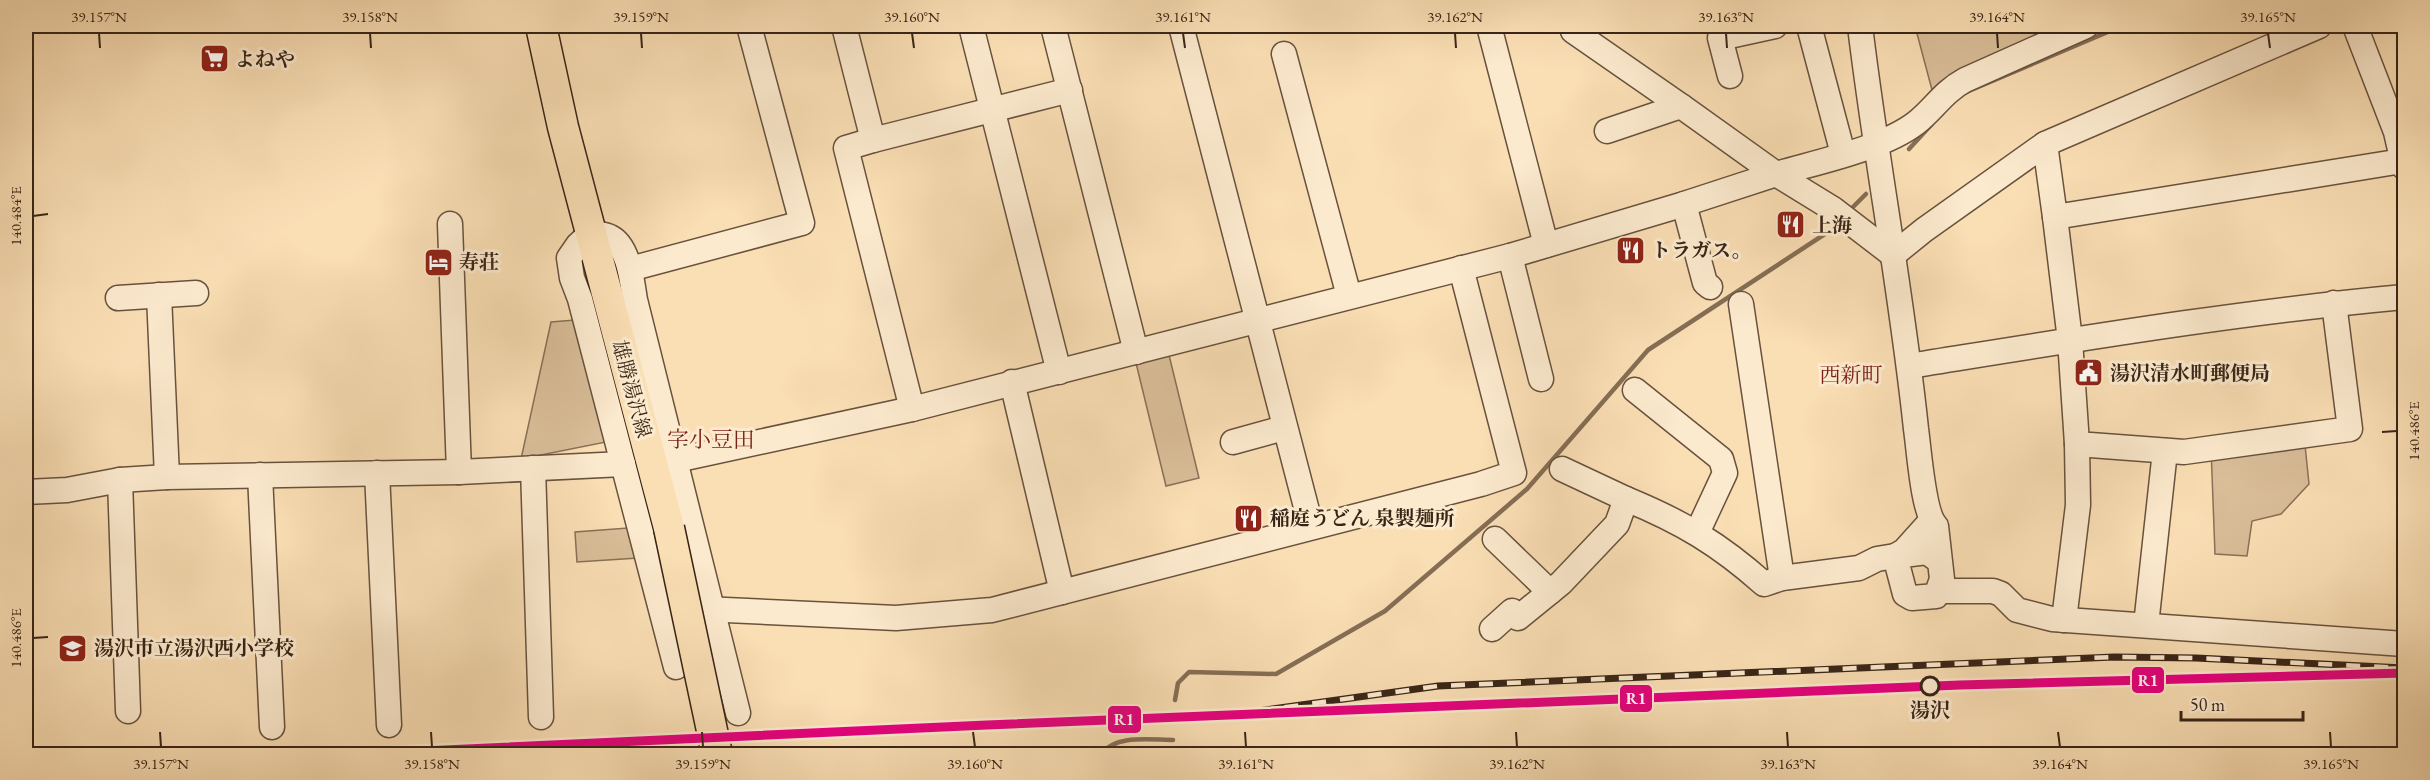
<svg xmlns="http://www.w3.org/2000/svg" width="2430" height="780" font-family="'EB Garamond','Noto Serif JP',serif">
<rect width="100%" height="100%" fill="#fadeb4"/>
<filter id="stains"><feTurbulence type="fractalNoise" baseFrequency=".00333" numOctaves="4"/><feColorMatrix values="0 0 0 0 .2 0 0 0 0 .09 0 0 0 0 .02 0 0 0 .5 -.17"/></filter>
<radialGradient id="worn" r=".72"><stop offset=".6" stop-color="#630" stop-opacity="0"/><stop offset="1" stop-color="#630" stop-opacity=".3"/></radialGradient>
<g fill="#d9be99" stroke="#887158" stroke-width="1.5">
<polygon points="1915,26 2040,26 2043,39 1954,74 1932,90"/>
<polygon points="575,320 606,442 521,459 551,322"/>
<polygon points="1169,355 1199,478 1166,486 1136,363"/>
<polygon points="2304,435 2309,484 2281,514 2252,521 2247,556 2215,554 2211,448"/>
<polygon points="628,528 638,558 577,562 575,532"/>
</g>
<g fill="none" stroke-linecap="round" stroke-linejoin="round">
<g stroke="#856e55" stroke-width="4.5">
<polyline points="1964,93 2122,26"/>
<polyline points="1909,149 1932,124"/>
<polyline points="1849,211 1866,194"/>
<polyline points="1175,700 1178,683 1189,672 1276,674 1385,611 1527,489 1648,350 1831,230 1839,221"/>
<path d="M1102 754C1115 734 1152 740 1173 740"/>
</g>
<defs>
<g id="minor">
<polyline points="844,26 873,140 1070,90"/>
<polyline points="971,26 1059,372"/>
<polyline points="1053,26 1136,352"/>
<polyline points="1181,26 1311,526"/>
<polyline points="1489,26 1546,245"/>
<polyline points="1575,26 1573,31 1681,106"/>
<polyline points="1809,26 1843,154"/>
<path d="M1860 26C1876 160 1902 294 1916 429 1919 449 1923 513 1936 526L1942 579 1936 596 1912 598 1905 594 1895 556 1927 552 1939 561"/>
<polyline points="2319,26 2045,144 2055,217 2402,161"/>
<polyline points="2355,26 2396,132 2404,167"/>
<polyline points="1284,54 1349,296"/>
<polyline points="1730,76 1720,38 1775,26"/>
<path d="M1607 131 1681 106 1776 174C1817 162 1882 149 1916 123 1934 109 1943 92 1965 80L2086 26"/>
<polyline points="873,140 846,148 912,409"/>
<polyline points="1684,204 1705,283 1710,287"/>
<polyline points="2055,217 2070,340 2077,444 2184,452 2350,429 2334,303"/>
<polyline points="450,224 459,472"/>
<polyline points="1510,256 1541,379"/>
<polyline points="630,269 802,223 749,26"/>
<polyline points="159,295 167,477"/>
<polyline points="118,298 196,293"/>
<polyline points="1741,304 1782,578"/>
<path d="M1909 366C2073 340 2239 312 2404 297"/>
<polyline points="1012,382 1062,592"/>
<polyline points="1635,390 1721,459 1725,473 1697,533"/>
<polyline points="1233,442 1284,428"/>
<polyline points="676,460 912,409 1510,256 1681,205 1776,174 1833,209 1893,255 1924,230 2045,144"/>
<polyline points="533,468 541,717"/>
<polyline points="1562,469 1626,499"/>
<polyline points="377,473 389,725"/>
<polyline points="260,475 272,727"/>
<polyline points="120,480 128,711"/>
<polyline points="26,492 67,490 120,480 167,477 459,472 623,464"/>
<polyline points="1495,539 1550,592"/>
<polyline points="1939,591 1993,591 2001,594 2017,610 2052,619 2404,644"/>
<polyline points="661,607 896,618 992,610 1481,484 1514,473 1461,268"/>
<polyline points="2064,620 2078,505 2077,444"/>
<polyline points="2146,625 2165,451"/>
<path d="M1492 629 1512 611 1518 618 1561 583 1617 524 1626 499C1682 522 1719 544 1764 584L1782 578 1859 568 1877 559 1895 556 1904 551 1931 521"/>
<path d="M676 667 580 299 572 278 569 258 578 245 591 233C597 234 605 234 610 237 629 246 632 282 635 300L738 713"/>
</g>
<polyline id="major" points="541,26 563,127 669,528"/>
</defs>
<use href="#minor" stroke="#68523e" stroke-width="27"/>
<use href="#major" stroke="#382417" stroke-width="33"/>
<use href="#minor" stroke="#fceace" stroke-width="24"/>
<use href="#major" stroke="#fadeb4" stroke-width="30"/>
<defs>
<polyline id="rail" points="1229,715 1438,686 2114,657 2196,658 2404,668"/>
</defs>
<use href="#rail" stroke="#382417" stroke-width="7"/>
<use href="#rail" stroke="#fceace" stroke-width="4.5" stroke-dasharray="14" stroke-linecap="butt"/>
<defs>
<polyline id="major-bridge" points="669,528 717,754"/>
</defs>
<use href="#major-bridge" stroke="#382417" stroke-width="33" stroke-linecap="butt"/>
<use href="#major-bridge" stroke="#fadeb4" stroke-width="30"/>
<defs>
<polyline id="rail-1" points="357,754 987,725 1960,685 2404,673"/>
</defs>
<use href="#rail-1" stroke="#fceace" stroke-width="14"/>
<use href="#rail-1" stroke="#e5007d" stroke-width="9"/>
</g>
<path fill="none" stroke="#382417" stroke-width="2" d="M99 33 100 48M370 33 371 48M641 33 642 48M912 33 914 48M1183 33 1185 48M1455 33 1456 48M1726 33 1727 48M1997 33 1998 48M2268 33 2270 48M33 216 48 214M2382 432 2397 431M33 638 48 637M160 732 161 747M431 732 432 747M702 732 703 747M973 732 975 747M1245 732 1246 747M1516 732 1517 747M1787 732 1788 747M2058 732 2060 747M2330 732 2331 747"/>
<defs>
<symbol id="supermarket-square" viewBox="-11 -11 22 22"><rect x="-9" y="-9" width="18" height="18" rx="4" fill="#8f2418" stroke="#fceace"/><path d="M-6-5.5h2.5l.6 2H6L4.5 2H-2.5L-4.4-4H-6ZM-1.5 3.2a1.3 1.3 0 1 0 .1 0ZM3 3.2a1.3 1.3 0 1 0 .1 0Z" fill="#fff"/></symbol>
<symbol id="restaurant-square" viewBox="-11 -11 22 22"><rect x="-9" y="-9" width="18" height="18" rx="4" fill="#8f2418" stroke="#fceace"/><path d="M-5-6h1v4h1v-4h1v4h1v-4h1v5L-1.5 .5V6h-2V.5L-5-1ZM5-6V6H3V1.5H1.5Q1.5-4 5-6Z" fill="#fff"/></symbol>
<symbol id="hotel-square" viewBox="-11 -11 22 22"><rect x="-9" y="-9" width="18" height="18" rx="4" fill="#8f2418" stroke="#fceace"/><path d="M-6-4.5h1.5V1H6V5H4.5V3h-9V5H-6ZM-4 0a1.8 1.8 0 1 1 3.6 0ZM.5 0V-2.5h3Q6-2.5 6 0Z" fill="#fff"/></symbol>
<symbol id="civic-square" viewBox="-11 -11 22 22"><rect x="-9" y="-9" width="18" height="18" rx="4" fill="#8f2418" stroke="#fceace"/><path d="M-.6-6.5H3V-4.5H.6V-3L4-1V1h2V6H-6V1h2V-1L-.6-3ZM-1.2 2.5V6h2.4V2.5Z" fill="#fff"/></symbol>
<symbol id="school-square" viewBox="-11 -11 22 22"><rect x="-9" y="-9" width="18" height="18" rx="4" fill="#8f2418" stroke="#fceace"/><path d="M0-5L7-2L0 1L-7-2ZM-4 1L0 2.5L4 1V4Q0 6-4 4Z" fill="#fff"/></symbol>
</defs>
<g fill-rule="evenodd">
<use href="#supermarket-square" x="198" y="42" width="33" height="33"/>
<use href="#restaurant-square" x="1774" y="208" width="33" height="33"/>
<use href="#restaurant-square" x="1614" y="234" width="33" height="33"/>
<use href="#hotel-square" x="422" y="246" width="33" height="33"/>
<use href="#civic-square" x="2072" y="356" width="33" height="33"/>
<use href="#restaurant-square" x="1232" y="502" width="33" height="33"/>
<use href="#school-square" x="56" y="632" width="33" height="33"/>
</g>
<circle fill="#fceace" stroke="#382417" stroke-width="3" cx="1930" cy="686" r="9"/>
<g text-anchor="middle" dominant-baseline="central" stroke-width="6" stroke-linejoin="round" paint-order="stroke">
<g font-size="20" font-weight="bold" fill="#382417" stroke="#fceace" text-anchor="start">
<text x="235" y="59">よねや</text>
<text x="1812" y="225">上海</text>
<text x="1651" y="250">トラガス。</text>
<text x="459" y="262">寿荘</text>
<text x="2110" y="373">湯沢清水町郵便局</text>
<text x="1270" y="518">稲庭うどん 泉製麺所</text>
<text x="94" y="648">湯沢市立湯沢西小学校</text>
</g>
<g font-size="20" fill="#382417" stroke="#fceace">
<text transform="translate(632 389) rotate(75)">雄勝湯沢線</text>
</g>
<g font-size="20" font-weight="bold" fill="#382417" stroke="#fceace">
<text x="1930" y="710">湯沢</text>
</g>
<g font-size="21" fill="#7a1f14" stroke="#fceace">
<text x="1851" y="374">西新町</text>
</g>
<g font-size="22" fill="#7a1f14" stroke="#fceace">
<text x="711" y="439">字小豆田</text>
</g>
</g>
<g stroke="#fceace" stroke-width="2">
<rect x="2131" y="666" width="34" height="28" rx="6" fill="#e5007d"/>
<rect x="1619" y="684" width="34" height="29" rx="6" fill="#e5007d"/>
<rect x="1107" y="705" width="35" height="29" rx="6" fill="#e5007d"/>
</g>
<g font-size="16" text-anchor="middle" font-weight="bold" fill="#fff">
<text x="2148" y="686">R1</text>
<text x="1636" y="704">R1</text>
<text x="1124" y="725">R1</text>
</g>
<rect width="2430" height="780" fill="none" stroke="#fadeb4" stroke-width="66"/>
<path d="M2181 711v9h122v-9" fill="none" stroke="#382417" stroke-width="3"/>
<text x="2190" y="711" font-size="18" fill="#382417" stroke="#fceace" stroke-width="4.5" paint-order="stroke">50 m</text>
<rect x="33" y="33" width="2364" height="714" fill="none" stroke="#382417" stroke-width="2"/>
<g font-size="15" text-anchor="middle" fill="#382417">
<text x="99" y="22">39.157°N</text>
<text x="370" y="22">39.158°N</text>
<text x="641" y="22">39.159°N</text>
<text x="912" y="22">39.160°N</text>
<text x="1183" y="22">39.161°N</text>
<text x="1455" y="22">39.162°N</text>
<text x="1726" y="22">39.163°N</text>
<text x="1997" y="22">39.164°N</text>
<text x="2268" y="22">39.165°N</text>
<text transform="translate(16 216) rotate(-90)" y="5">140.484°E</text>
<text transform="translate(2414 431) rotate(-90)" y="5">140.486°E</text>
<text transform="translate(16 638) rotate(-90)" y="5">140.486°E</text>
<text x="161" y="769">39.157°N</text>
<text x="432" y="769">39.158°N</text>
<text x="703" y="769">39.159°N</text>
<text x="975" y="769">39.160°N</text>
<text x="1246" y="769">39.161°N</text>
<text x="1517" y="769">39.162°N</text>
<text x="1788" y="769">39.163°N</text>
<text x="2060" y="769">39.164°N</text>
<text x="2331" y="769">39.165°N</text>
</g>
<rect width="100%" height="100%" filter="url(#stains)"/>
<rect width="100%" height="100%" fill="url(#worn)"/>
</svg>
